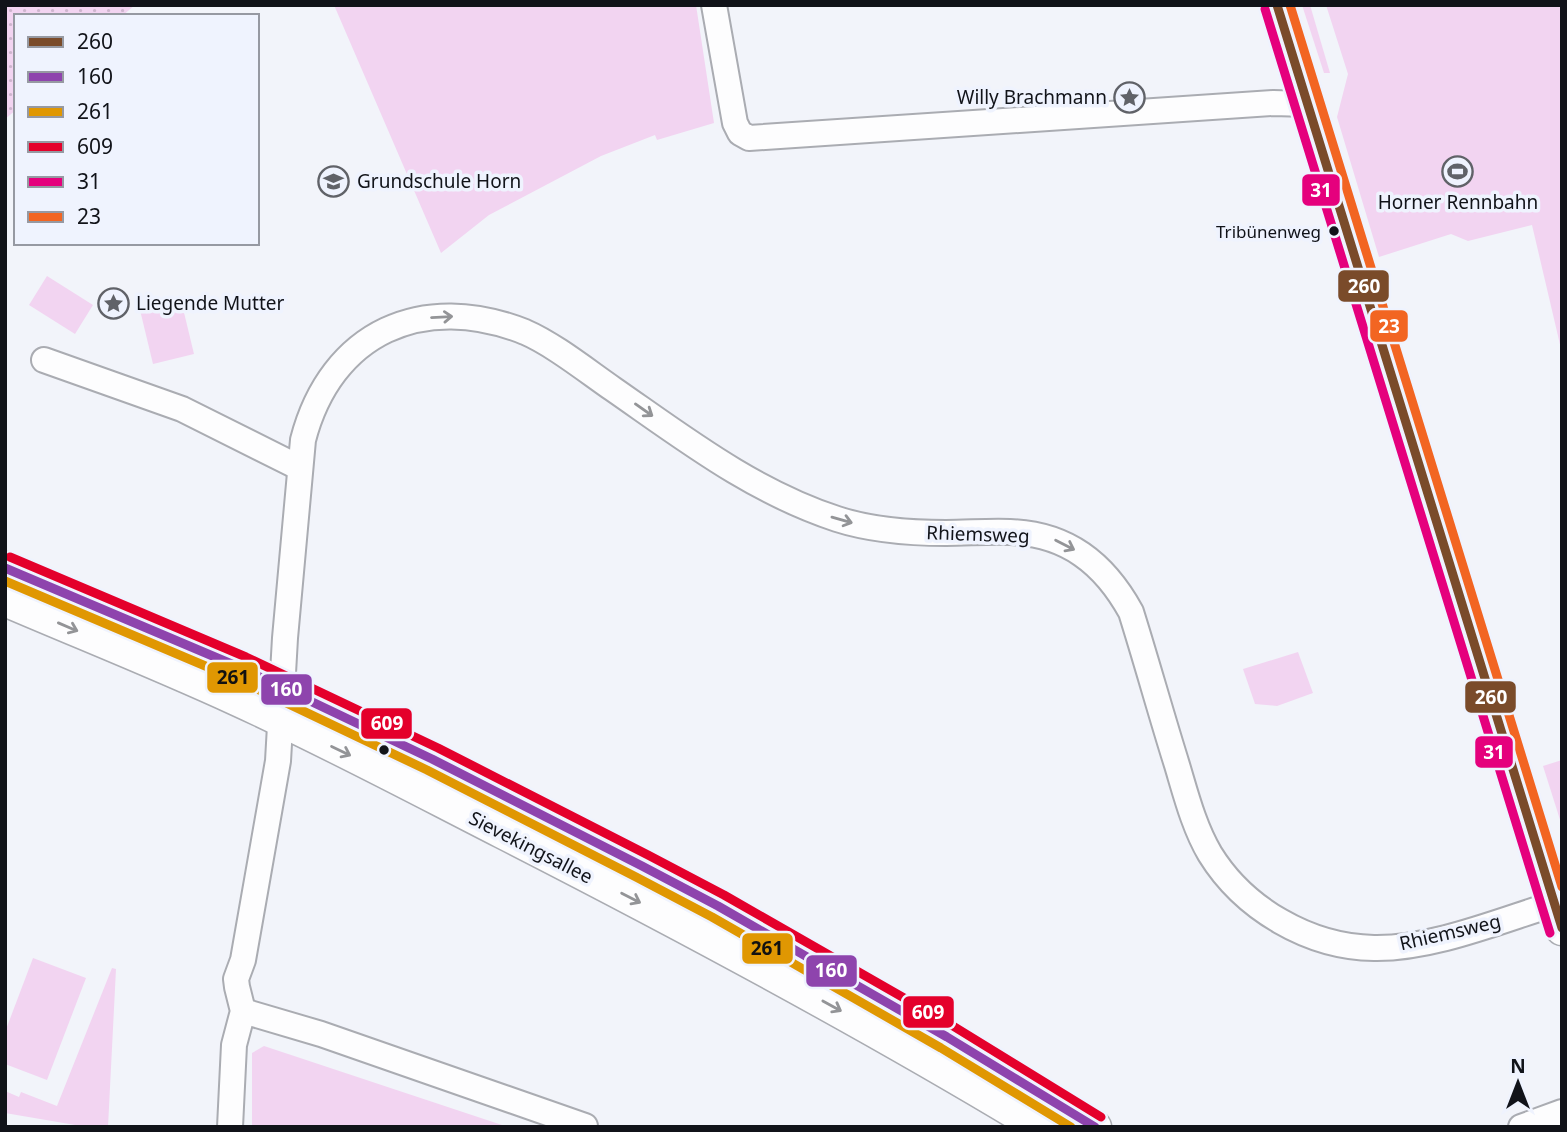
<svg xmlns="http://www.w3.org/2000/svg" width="1567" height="1132" font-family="'Noto Sans',sans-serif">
<defs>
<pattern id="garden-dots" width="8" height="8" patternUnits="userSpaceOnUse" patternTransform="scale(1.75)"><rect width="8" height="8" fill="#f2d4f1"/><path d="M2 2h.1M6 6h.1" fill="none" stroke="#ceb5ce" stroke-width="1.8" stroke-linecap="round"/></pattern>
</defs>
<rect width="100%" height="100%" fill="#f2f4fa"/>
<g fill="#f2d4f1">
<polygon points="334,5 696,5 714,123 657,140 655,135 601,156 489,215 441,253"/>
<polygon points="1302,5 1310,5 1330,73 1324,73"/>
<polygon points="1326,5 1562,5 1562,353 1532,225 1468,241 1451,234 1379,257 1337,117 1348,74"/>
<polygon points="47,276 93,305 75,334 29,305"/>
<polygon points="181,300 194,354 153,364 140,310"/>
<polygon points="1298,652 1313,693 1277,706 1255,704 1243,669"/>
<polygon points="1562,760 1562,826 1543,766"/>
<polygon points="33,958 86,978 47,1080 5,1064 5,1032"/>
<polygon points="112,968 116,969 108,1127 87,1127 5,1113 5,1091 19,1097 21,1092 57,1106"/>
<polygon points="264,1046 508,1127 252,1127 252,1053"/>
</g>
<polygon fill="url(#garden-dots)" points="5,5 135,5 122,16 16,16 16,110 5,119"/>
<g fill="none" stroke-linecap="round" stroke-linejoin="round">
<defs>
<g id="minor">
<polyline points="714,5 735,123 740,133 749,138 1273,103 1308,104"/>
<polyline points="44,360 182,409 300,468"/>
<polyline points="243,1011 321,1034 585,1126"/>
<path d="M230 1127 234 1045 243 1011 237 987 236 979 243 960 278 761 285 638 303 440C331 332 423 291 525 332 553 344 587 371 613 389 685 439 752 491 837 519 871 530 910 533 946 533 967 533 989 531 1010 532 1067 534 1104 563 1131 612 1147 663 1161 714 1177 765 1186 795 1194 827 1210 854 1244 909 1309 947 1374 948 1432 949 1499 921 1554 904"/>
<polyline points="1521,1127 1562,1112"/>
</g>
<g id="major">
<polyline points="1277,5 1562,929"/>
<polyline points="5,568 241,668 432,759 642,866 718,906 872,994 947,1037 1095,1127"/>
<path d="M5 600C82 633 160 664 236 699 326 740 414 787 502 832 684 925 864 1021 1039 1127"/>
</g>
</defs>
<use href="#minor" stroke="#aaacb2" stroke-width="28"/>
<use href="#major" stroke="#aaacb2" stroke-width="35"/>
<use href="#minor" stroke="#fdfdfe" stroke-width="24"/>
<use href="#major" stroke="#fdfdfe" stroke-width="32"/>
<defs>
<polyline id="bus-1" points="1277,5 1562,928"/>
<polyline id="bus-2" points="5,568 241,668 432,759 642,866 718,906 947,1037 1095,1127"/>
<polyline id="bus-3" points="5,581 236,679 427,770 636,877 712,917 941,1048 1071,1127"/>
<polyline id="bus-4" points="10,557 246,657 438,748 648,855 724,895 953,1026 1101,1117"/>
<polyline id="bus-5" points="1265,9 1550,933"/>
<polyline id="bus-6" points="1290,5 1562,887"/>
</defs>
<use href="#bus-1" stroke="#eff3fe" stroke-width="14"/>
<use href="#bus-2" stroke="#eff3fe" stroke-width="14"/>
<use href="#bus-3" stroke="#eff3fe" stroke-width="14"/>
<use href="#bus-4" stroke="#eff3fe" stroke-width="14"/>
<use href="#bus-5" stroke="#eff3fe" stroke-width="14"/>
<use href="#bus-6" stroke="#eff3fe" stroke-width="14"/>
<use href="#bus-1" stroke="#7a4b2a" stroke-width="9"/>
<use href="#bus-2" stroke="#8e44ad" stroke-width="9"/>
<use href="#bus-3" stroke="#e09702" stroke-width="9"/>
<use href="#bus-4" stroke="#e4002b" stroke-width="9"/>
<use href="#bus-5" stroke="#e5007d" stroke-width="9"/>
<use href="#bus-6" stroke="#f26522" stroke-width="9"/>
</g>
<defs><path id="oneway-shaft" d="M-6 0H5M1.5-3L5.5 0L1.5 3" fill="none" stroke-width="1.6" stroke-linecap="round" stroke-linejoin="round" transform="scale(1.75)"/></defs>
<g stroke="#939497">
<use href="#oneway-shaft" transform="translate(442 317) rotate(-3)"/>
<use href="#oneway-shaft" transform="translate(644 410) rotate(35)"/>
<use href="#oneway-shaft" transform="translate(842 520) rotate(16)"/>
<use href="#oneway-shaft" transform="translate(1065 545) rotate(27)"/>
<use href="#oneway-shaft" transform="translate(68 627) rotate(23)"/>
<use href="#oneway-shaft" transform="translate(341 751) rotate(26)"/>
<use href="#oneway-shaft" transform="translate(631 898) rotate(27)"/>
<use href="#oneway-shaft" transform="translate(832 1006) rotate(29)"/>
</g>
<defs>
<symbol id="sight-ring" viewBox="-11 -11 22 22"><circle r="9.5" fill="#eff3fe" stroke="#606268" stroke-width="1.5"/><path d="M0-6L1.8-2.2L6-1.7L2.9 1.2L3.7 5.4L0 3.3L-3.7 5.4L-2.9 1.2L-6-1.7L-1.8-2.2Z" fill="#606268"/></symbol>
<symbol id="stadium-ring" viewBox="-11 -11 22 22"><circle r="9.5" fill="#eff3fe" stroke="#606268" stroke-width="1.5"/><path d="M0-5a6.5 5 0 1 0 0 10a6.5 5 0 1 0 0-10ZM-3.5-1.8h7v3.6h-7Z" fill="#606268"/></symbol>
<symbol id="school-ring" viewBox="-11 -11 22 22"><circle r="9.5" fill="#eff3fe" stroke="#606268" stroke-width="1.5"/><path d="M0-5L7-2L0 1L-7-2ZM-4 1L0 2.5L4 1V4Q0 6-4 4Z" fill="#606268"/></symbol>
</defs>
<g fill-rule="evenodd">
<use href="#sight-ring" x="1112" y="80" width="35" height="35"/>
<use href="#stadium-ring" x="1440" y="154" width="35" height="35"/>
<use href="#school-ring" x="316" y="164" width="35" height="35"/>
<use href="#sight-ring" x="96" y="286" width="35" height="35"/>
</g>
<g fill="#111319" stroke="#eff3fe" stroke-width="2.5">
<circle cx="1334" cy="231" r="6"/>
<circle cx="384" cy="750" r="6"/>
</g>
<g text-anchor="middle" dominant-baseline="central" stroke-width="7" stroke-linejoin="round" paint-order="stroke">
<g font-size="17" fill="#111319" stroke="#eff3fe" text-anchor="end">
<text x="1321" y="231">Tribünenweg</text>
</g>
<g font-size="19" fill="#111319" stroke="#eff3fe" text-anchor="start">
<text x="1107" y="97" text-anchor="end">Willy Brachmann</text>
<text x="357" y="181">Grundschule Horn</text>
<text x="1458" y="202" text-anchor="middle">Horner Rennbahn</text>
<text x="136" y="303">Liegende Mutter</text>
</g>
<g font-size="19" fill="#111319" stroke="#eff3fe">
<text transform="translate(978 534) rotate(2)">Rhiemsweg</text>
<text transform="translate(531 847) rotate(27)">Sievekingsallee</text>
<text transform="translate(1450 932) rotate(-13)">Rhiemsweg</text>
</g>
</g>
<g stroke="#eff3fe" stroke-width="2.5">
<rect x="1301" y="173" width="40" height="34" rx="7" fill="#e5007d"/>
<rect x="1337" y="269" width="53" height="34" rx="7" fill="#7a4b2a"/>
<rect x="1369" y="309" width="40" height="34" rx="7" fill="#f26522"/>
<rect x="206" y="661" width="53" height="33" rx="7" fill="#e09702"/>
<rect x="260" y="673" width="53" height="33" rx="7" fill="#8e44ad"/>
<rect x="1464" y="680" width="53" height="34" rx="7" fill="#7a4b2a"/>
<rect x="360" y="707" width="53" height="33" rx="7" fill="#e4002b"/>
<rect x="1474" y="735" width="40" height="34" rx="7" fill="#e5007d"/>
<rect x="741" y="932" width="53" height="33" rx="7" fill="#e09702"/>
<rect x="805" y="954" width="53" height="34" rx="7" fill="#8e44ad"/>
<rect x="902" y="995" width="53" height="34" rx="7" fill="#e4002b"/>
</g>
<g font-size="19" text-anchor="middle" font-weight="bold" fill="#fff">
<text x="1321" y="197">31</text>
<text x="1364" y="293">260</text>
<text x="1389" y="333">23</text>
<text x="286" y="696">160</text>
<text x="1491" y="704">260</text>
<text x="387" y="730">609</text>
<text x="1494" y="759">31</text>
<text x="831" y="977">160</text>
<text x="928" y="1019">609</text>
</g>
<g font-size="19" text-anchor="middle" font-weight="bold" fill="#111">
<text x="233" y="684">261</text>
<text x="767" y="955">261</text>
</g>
<rect width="1567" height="1132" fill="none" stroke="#111319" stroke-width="14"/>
<rect x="14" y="14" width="245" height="231" fill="#eff3fe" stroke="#9699a2" stroke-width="2"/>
<rect x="28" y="37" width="35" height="10" fill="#7a4b2a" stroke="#9699a2" stroke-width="2"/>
<text x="77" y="49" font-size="21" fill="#111319">260</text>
<rect x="28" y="72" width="35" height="10" fill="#8e44ad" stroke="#9699a2" stroke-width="2"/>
<text x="77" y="84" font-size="21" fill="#111319">160</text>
<rect x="28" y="107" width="35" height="10" fill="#e09702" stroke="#9699a2" stroke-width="2"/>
<text x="77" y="119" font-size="21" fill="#111319">261</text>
<rect x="28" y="142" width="35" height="10" fill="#e4002b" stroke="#9699a2" stroke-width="2"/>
<text x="77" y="154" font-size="21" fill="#111319">609</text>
<rect x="28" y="177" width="35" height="10" fill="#e5007d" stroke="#9699a2" stroke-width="2"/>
<text x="77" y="189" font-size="21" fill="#111319">31</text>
<rect x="28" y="212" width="35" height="10" fill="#f26522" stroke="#9699a2" stroke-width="2"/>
<text x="77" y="224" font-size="21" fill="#111319">23</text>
<g transform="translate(1518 1083)" stroke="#eff3fe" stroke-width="5" paint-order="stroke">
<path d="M0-5L12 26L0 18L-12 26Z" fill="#111319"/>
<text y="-10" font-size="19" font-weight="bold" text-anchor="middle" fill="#111319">N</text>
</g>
</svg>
